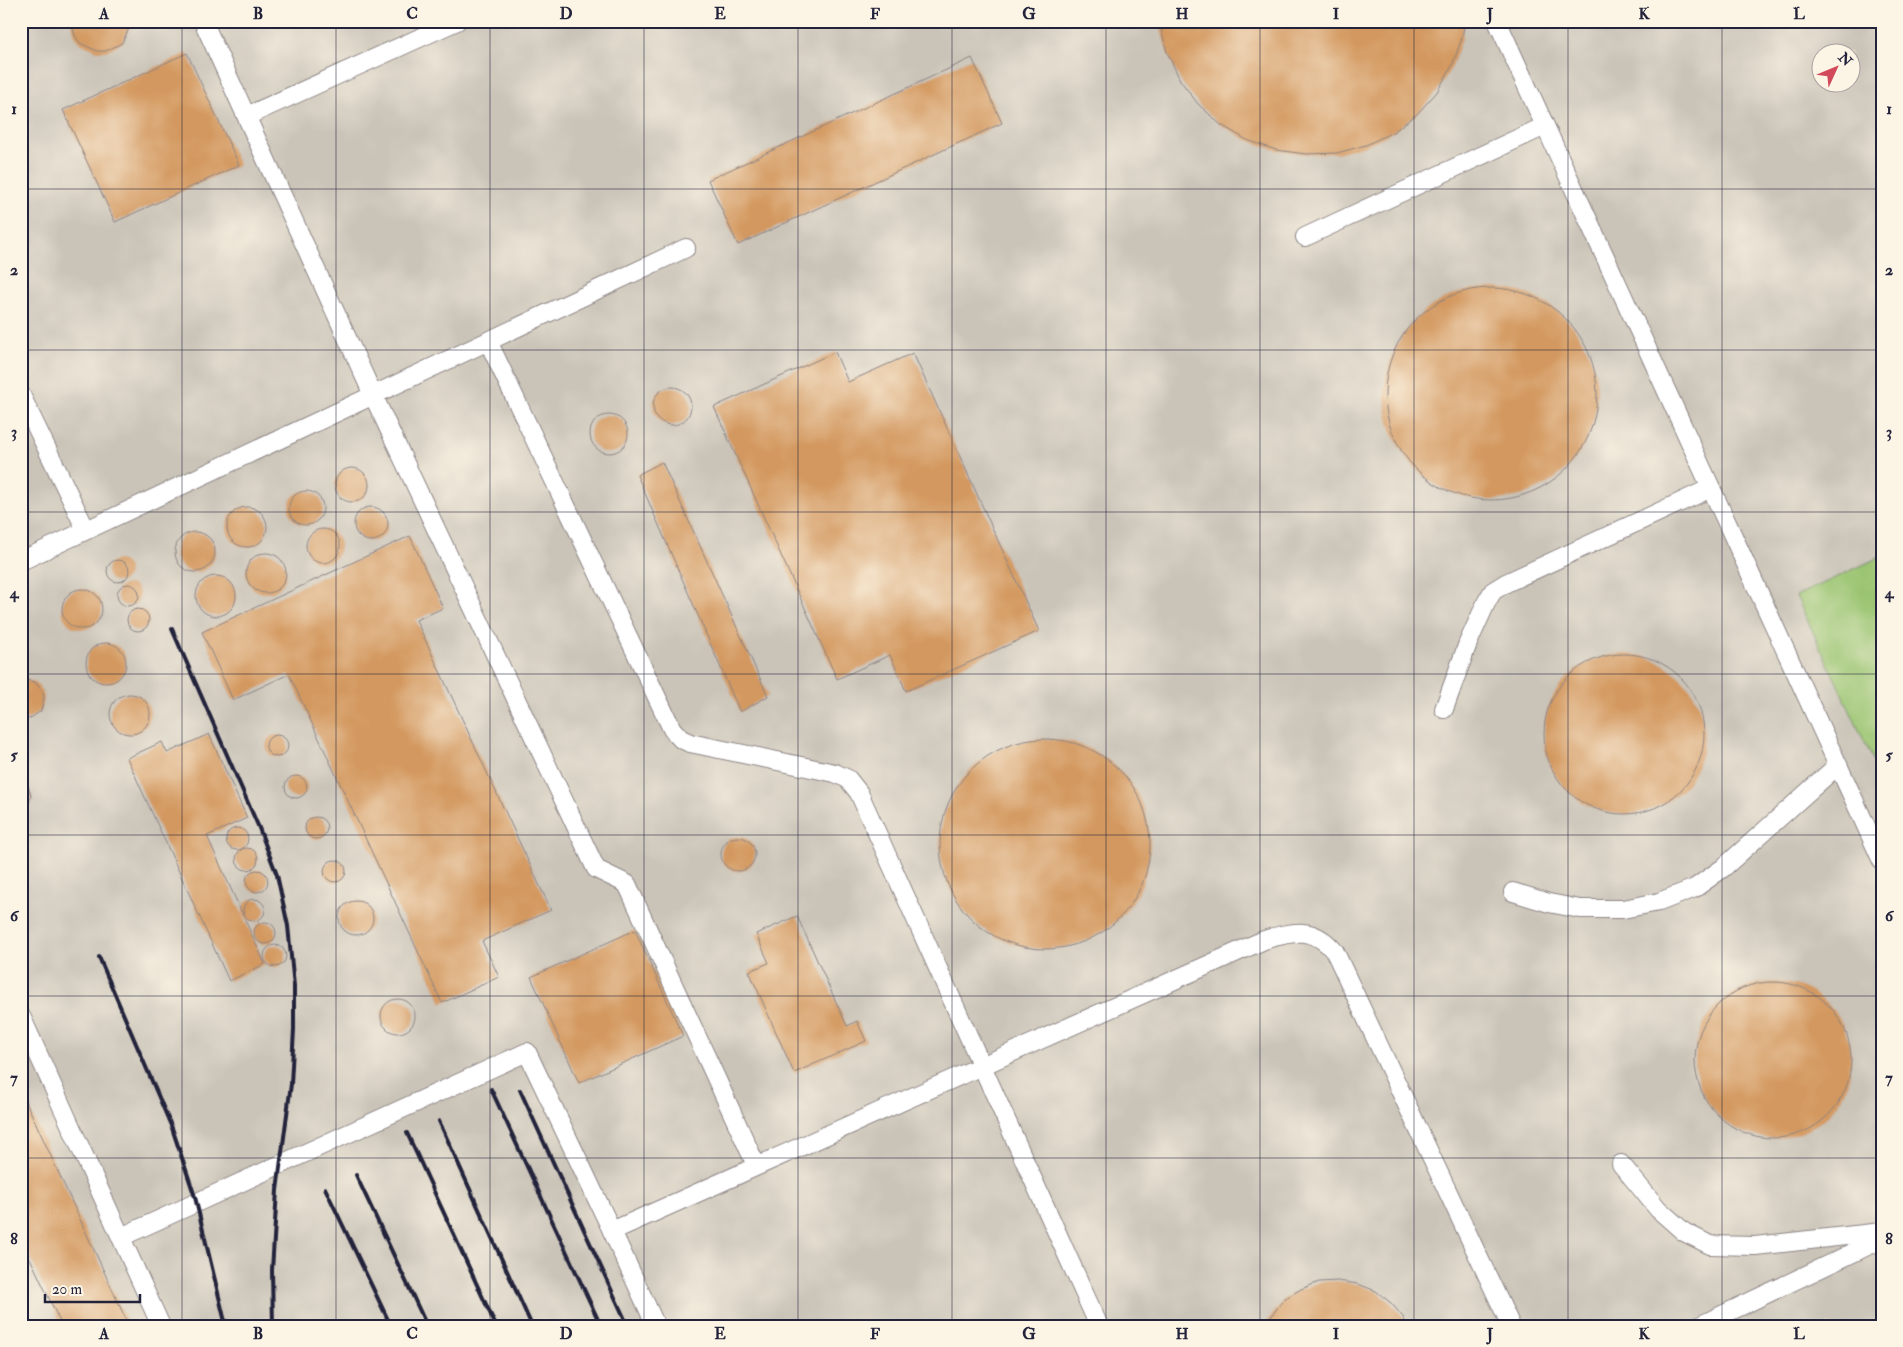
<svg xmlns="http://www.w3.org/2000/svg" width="1903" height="1347" font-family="'IM FELL Double Pica',serif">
<rect width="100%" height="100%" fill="#fcf5e5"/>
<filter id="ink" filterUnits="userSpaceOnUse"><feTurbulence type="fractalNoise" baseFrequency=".02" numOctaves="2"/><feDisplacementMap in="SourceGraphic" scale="10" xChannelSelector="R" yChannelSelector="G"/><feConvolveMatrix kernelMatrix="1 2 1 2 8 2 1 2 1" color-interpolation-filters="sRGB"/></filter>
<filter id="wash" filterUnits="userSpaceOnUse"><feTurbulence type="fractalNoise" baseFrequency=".0096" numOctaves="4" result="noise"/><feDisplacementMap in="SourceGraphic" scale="20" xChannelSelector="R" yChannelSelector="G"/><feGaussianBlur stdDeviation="1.12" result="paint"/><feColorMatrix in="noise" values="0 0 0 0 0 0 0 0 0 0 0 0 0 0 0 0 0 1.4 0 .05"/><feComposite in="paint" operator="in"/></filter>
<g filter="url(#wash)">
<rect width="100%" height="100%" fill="#f5e6cc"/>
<path fill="#c9c3b8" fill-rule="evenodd" d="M21 21H1882V556L1796 597 1882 779V1326H21ZM1820 52H1850V82H1820Z"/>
<polygon fill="#9ac471" stroke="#5e7356" points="1882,556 1882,779 1796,596"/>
<g id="blocks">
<g fill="#d3985f">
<polygon points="71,21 130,21 130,26 122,43 106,51 97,51 80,43 75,36"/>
<polygon points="1159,21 1465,21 1462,38 1452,66 1437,92 1417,114 1393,132 1366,145 1337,153 1306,154 1276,150 1247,140 1221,125 1198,104 1180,80 1167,52"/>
<polygon points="187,53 239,165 115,222 63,110"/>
<polygon points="972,58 1002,123 738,245 708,180"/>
<circle cx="1491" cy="394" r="106"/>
<polygon points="835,352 848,382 913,353 1039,631 906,691 890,655 837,679 714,407"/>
<circle cx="672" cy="406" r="19"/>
<circle cx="609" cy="434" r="19"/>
<polygon points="662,462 768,696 740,712 637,475"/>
<circle cx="352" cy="485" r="17"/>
<circle cx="306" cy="508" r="17"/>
<circle cx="247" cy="527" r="20"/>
<circle cx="371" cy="524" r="17"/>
<circle cx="323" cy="546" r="17"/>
<circle cx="195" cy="552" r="20"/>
<polygon points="410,536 443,608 416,620 551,910 482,941 499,977 442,1003 289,674 233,700 202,632"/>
<circle cx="266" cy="573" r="20"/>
<circle cx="118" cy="571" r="11"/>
<circle cx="216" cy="596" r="20"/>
<circle cx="128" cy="595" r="11"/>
<circle cx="82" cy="609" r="20"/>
<circle cx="138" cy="620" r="11"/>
<circle cx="106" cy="663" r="20"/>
<circle cx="1624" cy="734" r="80"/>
<polygon points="21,679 35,682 43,692 44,699 41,711 29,719 21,719"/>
<circle cx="130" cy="714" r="20"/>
<polygon points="209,734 247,818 207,836 265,964 229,981 127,758 162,742 167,753"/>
<circle cx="277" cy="746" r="11"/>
<circle cx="1045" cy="844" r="105"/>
<circle cx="296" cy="787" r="11"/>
<polygon points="21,780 28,785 31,796 28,806 21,811"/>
<circle cx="316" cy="828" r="11"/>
<circle cx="237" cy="839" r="11"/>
<circle cx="738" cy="854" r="17"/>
<circle cx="247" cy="859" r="11"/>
<circle cx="335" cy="871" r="11"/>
<circle cx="257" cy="881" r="11"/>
<circle cx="254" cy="910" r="11"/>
<circle cx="356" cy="918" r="17"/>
<polygon points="797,916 847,1026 857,1021 866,1041 794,1073 749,971 769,963 756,934"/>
<circle cx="265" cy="933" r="11"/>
<polygon points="635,930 683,1036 579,1083 531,977"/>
<circle cx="275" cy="956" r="11"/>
<circle cx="1773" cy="1060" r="78"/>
<circle cx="398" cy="1016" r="17"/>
<polygon points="21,1091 129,1326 62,1326 21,1239"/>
<polygon points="1338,1281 1358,1284 1376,1291 1391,1303 1403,1317 1407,1326 1264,1326 1284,1299 1301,1289 1319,1282"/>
</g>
</g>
</g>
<g filter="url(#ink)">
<use href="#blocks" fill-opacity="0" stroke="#8c8484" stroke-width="1"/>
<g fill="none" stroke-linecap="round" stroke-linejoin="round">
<defs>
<g id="lane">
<polyline points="203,21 373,395 596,869 627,884 756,1165"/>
<polyline points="1497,21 1882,861"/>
<polyline points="247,116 457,21"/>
<polyline points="1305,237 1545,126"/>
<polyline points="488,341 672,729 681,739 690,743 835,773 848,779 859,793 1099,1326"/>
<polyline points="21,395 86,530"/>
<polyline points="21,561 686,248"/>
<polyline points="1444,709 1468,643 1487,601 1493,591 1506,583 1711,488"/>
<polyline points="1513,892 1549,903 1580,909 1623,909 1659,902 1695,888 1723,868 1838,765"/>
<polyline points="21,1016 161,1326"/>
<polyline points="1621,1164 1658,1209 1684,1232 1710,1245 1755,1246 1882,1232"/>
<polyline points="612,1231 656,1326"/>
<path d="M121 1237 527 1052 612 1231 1264 940C1294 931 1314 926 1335 952L1511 1326"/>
<polyline points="1699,1326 1882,1239"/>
</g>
</defs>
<use href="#lane" stroke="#8c8484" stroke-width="20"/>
<use href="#lane" stroke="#fff" stroke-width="18"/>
<g stroke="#22223b" stroke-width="4">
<polyline points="172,629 259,828 277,875 288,926 294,986 294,1029 291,1084 277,1190 272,1270 273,1326"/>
<polyline points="99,957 172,1128 195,1197 226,1326"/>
<polyline points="491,1089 601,1326"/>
<polyline points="520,1090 628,1326"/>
<polyline points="439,1121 532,1326"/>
<polyline points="407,1133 496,1326"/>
<polyline points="356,1175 427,1326"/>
<polyline points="325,1188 391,1326"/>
</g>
</g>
</g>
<path fill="none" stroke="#22223b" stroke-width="1" stroke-opacity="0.55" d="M182 21V1326M336 21V1326M490 21V1326M644 21V1326M798 21V1326M952 21V1326M1106 21V1326M1260 21V1326M1414 21V1326M1568 21V1326M1722 21V1326M21 189H1882M21 350H1882M21 512H1882M21 674H1882M21 835H1882M21 996H1882M21 1158H1882"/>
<rect width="1903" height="1347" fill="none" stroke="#fcf5e5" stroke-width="55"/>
<g transform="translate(1836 68) rotate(46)"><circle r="24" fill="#fcf5e5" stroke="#a5a1a1"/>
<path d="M0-4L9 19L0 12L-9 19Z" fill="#d1495b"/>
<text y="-8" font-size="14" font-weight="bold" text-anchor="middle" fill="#22223b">N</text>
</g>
<path d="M45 1294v8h95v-8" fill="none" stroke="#22223b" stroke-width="2.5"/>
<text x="52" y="1294" font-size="15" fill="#22223b" stroke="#fcf5e5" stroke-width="4" paint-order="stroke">20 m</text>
<rect x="28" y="28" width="1848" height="1292" fill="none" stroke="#22223b" stroke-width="2"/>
<g font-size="16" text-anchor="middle" font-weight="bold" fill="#22223b">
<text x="104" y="19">A</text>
<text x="258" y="19">B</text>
<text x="412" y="19">C</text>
<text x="566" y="19">D</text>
<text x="720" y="19">E</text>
<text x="875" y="19">F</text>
<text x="1029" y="19">G</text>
<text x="1182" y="19">H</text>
<text x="1336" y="19">I</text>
<text x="1490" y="19">J</text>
<text x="1644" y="19">K</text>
<text x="1799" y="19">L</text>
<text x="14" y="114">1</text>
<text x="1889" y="114">1</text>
<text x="14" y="275">2</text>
<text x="1889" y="275">2</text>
<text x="14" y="437">3</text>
<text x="1889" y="437">3</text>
<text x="14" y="598">4</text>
<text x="1889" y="598">4</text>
<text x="14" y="760">5</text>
<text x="1889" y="760">5</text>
<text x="14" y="921">6</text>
<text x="1889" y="921">6</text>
<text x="14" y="1083">7</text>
<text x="1889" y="1083">7</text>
<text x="14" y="1244">8</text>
<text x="1889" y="1244">8</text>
<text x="104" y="1339">A</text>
<text x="258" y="1339">B</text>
<text x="412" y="1339">C</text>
<text x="566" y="1339">D</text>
<text x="720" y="1339">E</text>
<text x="875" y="1339">F</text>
<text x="1029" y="1339">G</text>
<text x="1182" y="1339">H</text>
<text x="1336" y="1339">I</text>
<text x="1490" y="1339">J</text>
<text x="1644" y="1339">K</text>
<text x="1799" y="1339">L</text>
</g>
</svg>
